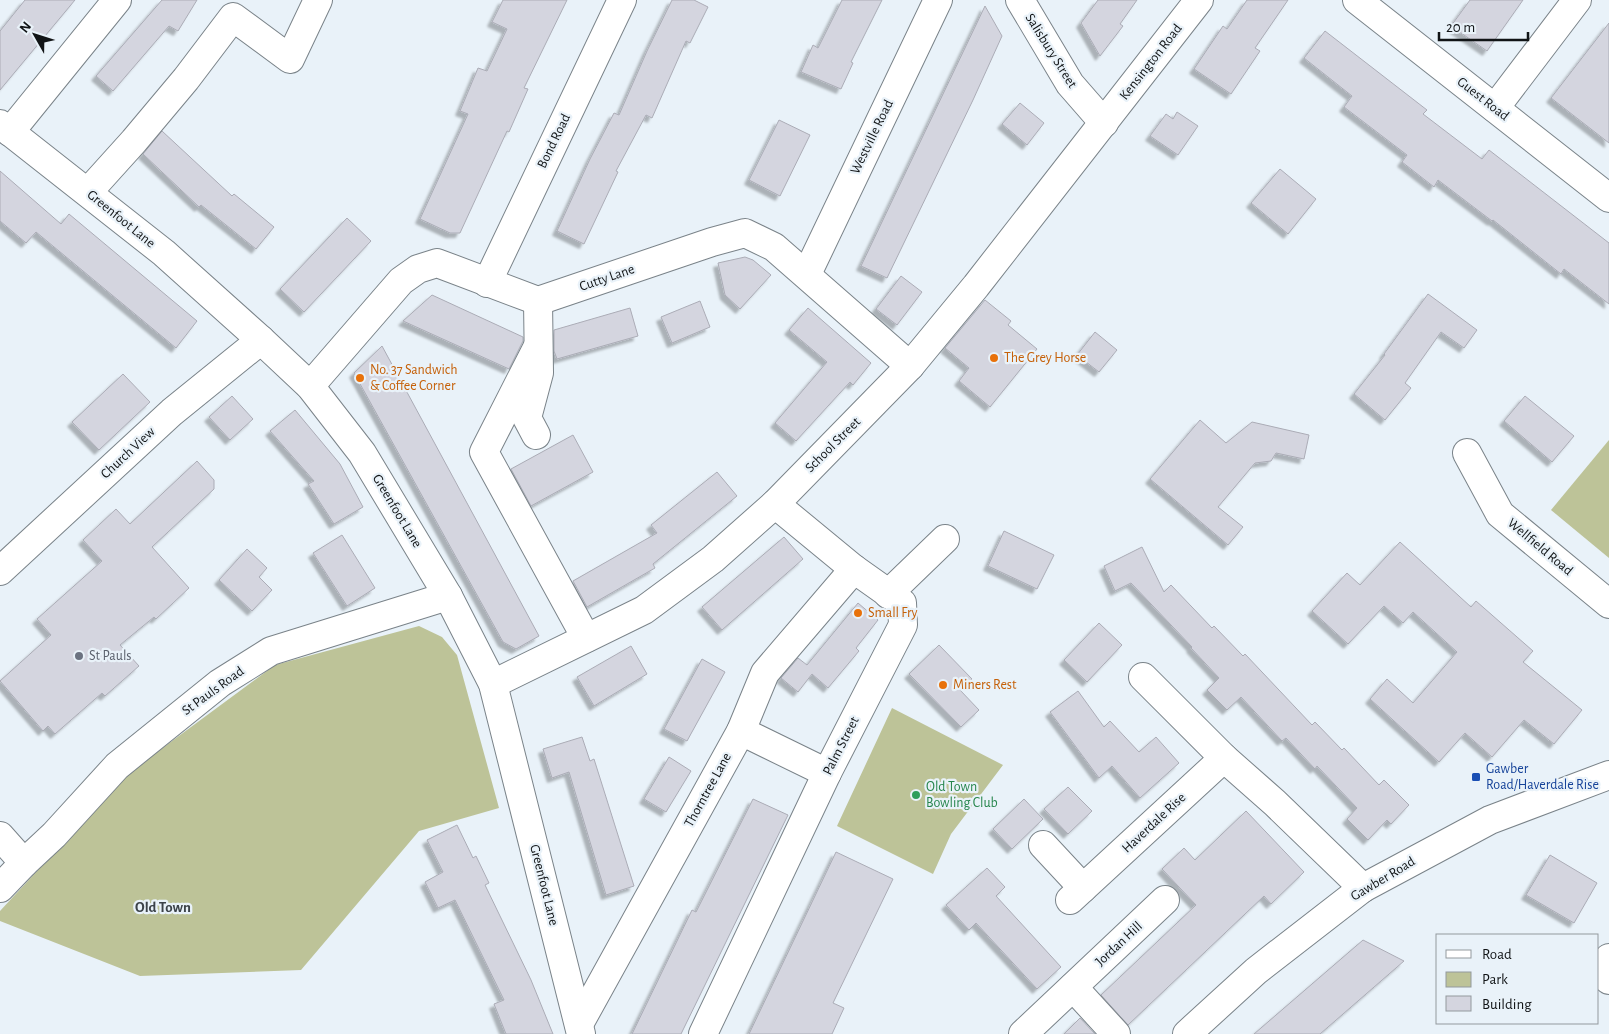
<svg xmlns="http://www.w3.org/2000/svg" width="1609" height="1034" font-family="'Alegreya Sans',sans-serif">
<defs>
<filter id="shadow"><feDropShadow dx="-4.5" dy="4.5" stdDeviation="1" flood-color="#0004"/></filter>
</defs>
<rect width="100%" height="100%" fill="#e9f2f9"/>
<g fill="#bdc398">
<polygon points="1609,440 1609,558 1551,510"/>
<polygon points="419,626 442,637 457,655 499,808 419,831 301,970 140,976 0,921 0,911 126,775 275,665"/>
<polygon points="892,708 1003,765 951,834 933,874 837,826"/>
</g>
<g fill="#d4d5df" stroke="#abacb6" filter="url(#shadow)">
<polygon points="25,0 75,0 0,90 0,31"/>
<polygon points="162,0 197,0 178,31 169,26 113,91 96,76"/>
<polygon points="503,0 567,0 524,88 528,89 509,132 507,131 460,233 450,233 420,219 468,114 460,111 478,68 487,71 507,29 492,22"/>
<polygon points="672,0 694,0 708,7 690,43 686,41 652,118 646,115 616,171 618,172 584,244 557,231 590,159 614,113 619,115 647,51"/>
<polygon points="842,0 882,0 851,62 853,63 841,89 801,72 813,45 818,48"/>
<polygon points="1098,0 1137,0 1120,24 1123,26 1100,56 1081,23"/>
<polygon points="1247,0 1288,0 1255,48 1260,51 1231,94 1194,69 1223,26 1227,29"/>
<polygon points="1470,0 1523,0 1487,51 1451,26"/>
<polygon points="985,6 1002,36 973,100 887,278 861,266"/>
<polygon points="1609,23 1609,143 1551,98"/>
<polygon points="1325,31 1427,110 1423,114 1482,159 1489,150 1609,243 1609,304 1564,269 1561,274 1493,220 1492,221 1438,180 1434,187 1402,162 1407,155 1344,107 1352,96 1304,58"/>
<polygon points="1020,103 1044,123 1027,145 1002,124"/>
<polygon points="1177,112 1198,126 1178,155 1150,136 1166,114 1173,119"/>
<polygon points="779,120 810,135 780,196 749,180"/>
<polygon points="162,131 232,196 234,194 274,227 256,249 201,205 199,207 143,154"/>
<polygon points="1280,169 1316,199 1288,234 1251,203"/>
<polygon points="0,171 61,224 69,214 197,321 176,348 36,232 26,243 0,221"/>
<polygon points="347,218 371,241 304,312 280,289"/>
<polygon points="745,257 753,260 771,275 740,309 725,295 718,263"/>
<polygon points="901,276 922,292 897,325 876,309"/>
<polygon points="1428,294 1477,330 1464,348 1441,332 1405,383 1411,388 1385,420 1354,394 1385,355 1384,354"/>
<polygon points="432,295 523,337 523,341 509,369 403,321"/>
<polygon points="985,300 1011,321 1008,325 1037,349 990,407 959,381 969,368 945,348"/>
<polygon points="700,301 710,327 672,343 661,317"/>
<polygon points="630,308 638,336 557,359 554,351 554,330"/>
<polygon points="808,308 871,363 853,385 850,382 796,441 775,423 827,362 789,330"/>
<polygon points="1095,332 1117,350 1099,372 1077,355"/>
<polygon points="382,346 539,636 516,649 503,642 354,373"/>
<polygon points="123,374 150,402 99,450 72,422"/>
<polygon points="232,396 253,419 230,440 209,417"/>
<polygon points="1525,396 1574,436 1552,462 1504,421"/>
<polygon points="295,410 340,464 363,507 334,524 308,484 314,481 270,431"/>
<polygon points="1200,420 1226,443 1252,422 1309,435 1304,459 1276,453 1271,461 1255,463 1218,507 1243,527 1228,545 1150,479"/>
<polygon points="573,435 593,472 531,506 511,469"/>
<polygon points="197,461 214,480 214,489 152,547 189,588 156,619 154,617 120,645 139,666 105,696 102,693 55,734 48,726 43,731 0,681 51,635 37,619 102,561 83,540 116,509 130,524"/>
<polygon points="717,472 737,496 653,564 655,568 587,607 573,581 657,533 651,525"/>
<polygon points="1004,531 1054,555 1037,589 988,566"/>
<polygon points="342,535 375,588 347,606 313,553"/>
<polygon points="784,537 803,559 722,630 702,607"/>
<polygon points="1400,542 1471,607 1476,601 1533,651 1523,662 1582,710 1554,744 1524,720 1492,757 1465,733 1439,762 1370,699 1387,679 1413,703 1457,652 1413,612 1403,623 1384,606 1348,644 1312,611 1347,573 1360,585"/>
<polygon points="1142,547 1164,592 1171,585 1212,628 1214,626 1243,656 1245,654 1312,725 1315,722 1342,750 1344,748 1379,785 1384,780 1409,805 1391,824 1387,820 1368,840 1347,819 1357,808 1317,766 1315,769 1286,738 1282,741 1241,697 1227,710 1207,690 1219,678 1191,648 1192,647 1131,583 1115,591 1104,566"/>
<polygon points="247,549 267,568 259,577 272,590 252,611 219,580"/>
<polygon points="858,603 878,620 856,648 859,651 828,688 812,674 798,692 781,678 798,658 807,665"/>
<polygon points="1099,623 1122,645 1087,682 1064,660"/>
<polygon points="939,645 972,679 960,690 979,710 961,727 909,674"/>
<polygon points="631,646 647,674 594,706 577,677"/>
<polygon points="702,659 725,672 687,741 664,729"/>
<polygon points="1078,691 1104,727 1110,721 1139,752 1156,737 1179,763 1140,798 1112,766 1099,778 1050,712"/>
<polygon points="582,737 590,761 594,759 634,886 606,895 569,772 552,778 543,749"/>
<polygon points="669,757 691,771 666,812 644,799"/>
<polygon points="1068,787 1092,811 1068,834 1044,809"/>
<polygon points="753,799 788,815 681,1034 632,1034 692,910 696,912"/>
<polygon points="1024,799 1043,819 1012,849 993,829"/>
<polygon points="1246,811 1304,872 1271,904 1264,896 1128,1025 1101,995 1196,905 1162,869 1184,848 1195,860"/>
<polygon points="457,825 473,858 476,856 489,883 485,885 531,980 553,1034 506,1034 494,1004 504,1000 455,900 438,908 425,882 443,872 427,840"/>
<polygon points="836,852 893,879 833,1003 844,1008 832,1034 749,1034"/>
<polygon points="1550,855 1597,883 1574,923 1526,895"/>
<polygon points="987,868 1005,887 996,896 1061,967 1037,989 976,923 969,930 946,905"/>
<polygon points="1363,940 1404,961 1320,1034 1254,1034"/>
<polygon points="1080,1018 1095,1034 1064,1034"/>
</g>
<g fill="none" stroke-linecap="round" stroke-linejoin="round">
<defs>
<g id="minor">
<polyline points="1020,0 1070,84 1104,123"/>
<polyline points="1357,0 1609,198"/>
<polyline points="1495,108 1577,0"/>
<polyline points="0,124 164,253 261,340 310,386 362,453 448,596 493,684 581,1034"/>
<polyline points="10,132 117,0"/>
<polyline points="88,192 134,141 186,79 233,17 290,59 318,0"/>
<polyline points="807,274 938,0"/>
<polyline points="487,283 622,0"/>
<polyline points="538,346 484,452 586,638"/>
<polyline points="310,386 401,281 418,269 437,263 538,301 712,242 745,233 774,247 910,366"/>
<polyline points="536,435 527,418 539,373 538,301"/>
<polyline points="1467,453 1500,514 1609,604"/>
<polyline points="0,571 172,412 261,340"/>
<polyline points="888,594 945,539"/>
<polyline points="1143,677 1224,758"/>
<polyline points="493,684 644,610 713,559 775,504 910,366 976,286 1199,0"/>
<polyline points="741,731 827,773"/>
<polyline points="0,836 24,863 54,835 117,766 220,683 271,651 448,596"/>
<polyline points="1043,845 1083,888"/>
<polyline points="0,888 24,863"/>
<polyline points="1070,900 1224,758 1275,803 1363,888"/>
<polyline points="1609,958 1604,976 1609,980"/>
<polyline points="1073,987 1116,1034"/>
<polyline points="579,1024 741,731 765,673 854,569"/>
<polyline points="703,1034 827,773 903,625 902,603 854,569 775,504"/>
<polyline points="1023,1034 1165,900"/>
<polyline points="1187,1034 1256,971 1363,888 1490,820 1609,775"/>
</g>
</defs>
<use href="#minor" stroke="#7a8389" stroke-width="30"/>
<use href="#minor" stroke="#fff" stroke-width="28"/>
</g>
<g fill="#e8710a" stroke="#e9f2f9" stroke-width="2">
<circle cx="994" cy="358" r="5"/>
<circle cx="360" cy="378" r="5"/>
<circle cx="858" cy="613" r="5"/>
<circle cx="943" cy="685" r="5"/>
</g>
<circle fill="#6b7280" stroke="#e9f2f9" stroke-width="2" cx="79" cy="656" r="5"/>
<rect fill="#1a4fb4" stroke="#e9f2f9" stroke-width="2" x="1471" y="772" width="10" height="10" rx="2.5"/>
<circle fill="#2e9e5b" stroke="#e9f2f9" stroke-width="2" cx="916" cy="795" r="5"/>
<g text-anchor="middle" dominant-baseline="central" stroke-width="4.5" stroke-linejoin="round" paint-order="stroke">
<g font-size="14" fill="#111416" stroke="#e9f2f9">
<text transform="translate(1051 51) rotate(58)">Salisbury Street</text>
<text transform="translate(1151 62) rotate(-52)">Kensington Road</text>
<text transform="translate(1483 99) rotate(38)">Guest Road</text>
<text transform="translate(872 137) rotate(-64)">Westville Road</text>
<text transform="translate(554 141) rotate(-64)">Bond Road</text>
<text transform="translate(121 219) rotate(39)">Greenfoot Lane</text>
<text transform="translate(607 278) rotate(-19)">Cutty Lane</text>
<text transform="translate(833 445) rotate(-45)">School Street</text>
<text transform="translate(128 453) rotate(-43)">Church View</text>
<text transform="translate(397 511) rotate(59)">Greenfoot Lane</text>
<text transform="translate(1540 547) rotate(40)">Wellfield Road</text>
<text transform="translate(213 691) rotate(-36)">St Pauls Road</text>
<text transform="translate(841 746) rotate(-63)">Palm Street</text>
<text transform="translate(708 790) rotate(-61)">Thorntree Lane</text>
<text transform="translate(1154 823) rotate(-43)">Haverdale Rise</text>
<text transform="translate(1383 879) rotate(-31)">Gawber Road</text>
<text transform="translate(544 885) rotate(76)">Greenfoot Lane</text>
<text transform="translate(1119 944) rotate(-43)">Jordan Hill</text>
</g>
<g font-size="14" fill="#c56008" stroke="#e9f2f9" text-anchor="start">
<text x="1004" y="358">The Grey Horse</text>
<text x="370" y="370">No. 37 Sandwich<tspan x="370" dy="16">&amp; Coffee Corner</tspan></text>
<text x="868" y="613">Small Fry</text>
<text x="953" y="685">Miners Rest</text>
</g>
<g font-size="14" fill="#5b616d" stroke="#e9f2f9" text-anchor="start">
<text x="89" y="656">St Pauls</text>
</g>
<g font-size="14" fill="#164399" stroke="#e9f2f9" text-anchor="start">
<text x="1486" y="769">Gawber<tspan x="1486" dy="16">Road/Haverdale Rise</tspan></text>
</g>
<g font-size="14" fill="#27864d" stroke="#e9f2f9" text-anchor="start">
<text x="926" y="787">Old Town<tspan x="926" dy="16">Bowling Club</tspan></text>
</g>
<g font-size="15" font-weight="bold" fill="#3c4349" stroke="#e9f2f9">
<text x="163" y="907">Old Town</text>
</g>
</g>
<rect x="1436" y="934" width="162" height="90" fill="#e9f2f9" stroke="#93999e"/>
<rect x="1446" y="950" width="25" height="8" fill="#ffffff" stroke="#93999e"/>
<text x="1482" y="959" font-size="15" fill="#111416">Road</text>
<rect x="1446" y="972" width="25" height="15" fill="#bdc398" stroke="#93999e"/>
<text x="1482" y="984" font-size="15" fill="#111416">Park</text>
<rect x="1446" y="996" width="25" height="15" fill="#d4d5df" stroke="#93999e"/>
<text x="1482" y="1009" font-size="15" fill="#111416">Building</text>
<g transform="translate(35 35) rotate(309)" stroke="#e9f2f9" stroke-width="4" paint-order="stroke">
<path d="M0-4L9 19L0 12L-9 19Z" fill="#111416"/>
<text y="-8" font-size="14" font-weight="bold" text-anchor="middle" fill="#111416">N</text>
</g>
<path d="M1439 32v8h89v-8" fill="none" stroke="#111416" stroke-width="2.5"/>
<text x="1446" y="32" font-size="15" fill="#111416" stroke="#e9f2f9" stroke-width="4" paint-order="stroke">20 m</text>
</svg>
